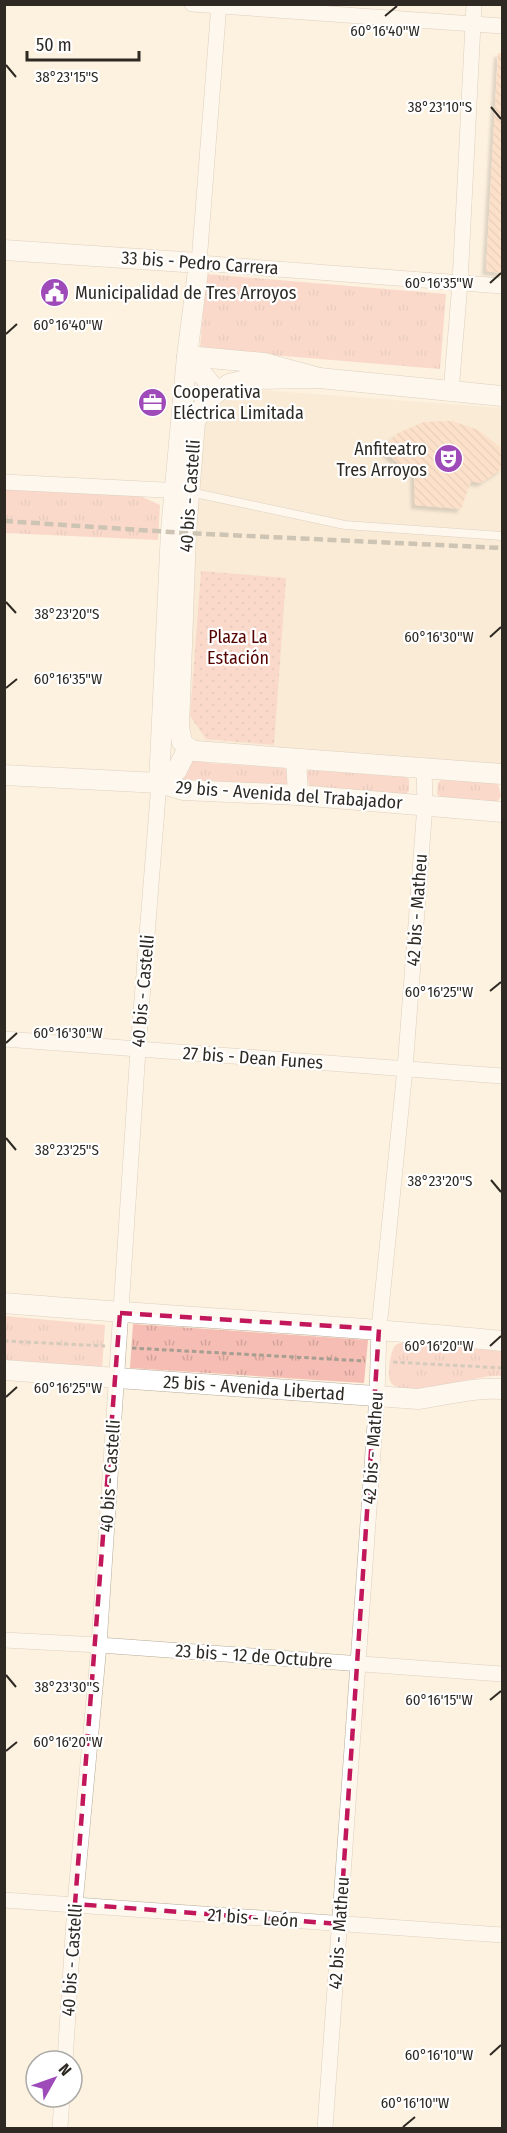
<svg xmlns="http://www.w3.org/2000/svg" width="507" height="2133" font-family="'Fira Sans Condensed',sans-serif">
<defs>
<pattern id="grass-tufts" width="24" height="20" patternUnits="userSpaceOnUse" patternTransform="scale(1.5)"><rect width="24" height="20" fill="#f5bdb3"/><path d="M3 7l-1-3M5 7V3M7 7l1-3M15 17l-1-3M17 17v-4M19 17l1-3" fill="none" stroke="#d2a39a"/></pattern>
<pattern id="park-dots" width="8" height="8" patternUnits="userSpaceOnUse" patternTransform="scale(1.5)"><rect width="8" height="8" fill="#f5bdb3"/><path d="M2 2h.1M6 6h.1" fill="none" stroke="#d2a39a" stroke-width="1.8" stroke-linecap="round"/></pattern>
<pattern id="building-back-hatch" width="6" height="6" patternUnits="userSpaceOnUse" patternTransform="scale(1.5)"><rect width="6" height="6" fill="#faccaf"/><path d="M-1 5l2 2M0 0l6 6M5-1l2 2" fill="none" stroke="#d7af96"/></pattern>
<filter id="shadow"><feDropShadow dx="-4" dy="4" stdDeviation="1.5" flood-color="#0004"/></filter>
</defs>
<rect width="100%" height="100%" fill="#fdf1df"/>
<polygon fill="#f4e4cc" points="244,390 260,390 502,408 502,766 199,742 191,735 184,713 200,440 203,424 208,415 220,402 231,394"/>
<g fill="url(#grass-tufts)">
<polygon points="206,274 446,294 440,369 200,349"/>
<polygon points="5,489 136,494 160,505 158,540 5,533"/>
<polygon points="192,759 209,763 285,768 291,781 290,785 183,780"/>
<polygon points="309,770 406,777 409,779 409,791 405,795 310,788 306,773"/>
<polygon points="441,780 495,783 498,784 501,796 497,802 440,797 437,794 438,783"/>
<polygon points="4,1316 105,1325 102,1369 5,1360"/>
<polygon points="133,1324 368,1340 364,1383 130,1368"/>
<path d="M405 1342 502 1351V1376C476 1373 413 1401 392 1384 386 1379 390 1349 396 1345 399 1343 402 1343 405 1342Z"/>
</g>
<polygon fill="url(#park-dots)" points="201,571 286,578 274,745 206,739 190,716"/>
<g fill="url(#building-back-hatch)" filter="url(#shadow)">
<polygon points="498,53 502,53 502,273 486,271"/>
<polygon points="452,421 478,430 500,447 502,450 502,469 481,483 471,481 461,509 415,505 414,471 406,470 381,448 398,433 424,422"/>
</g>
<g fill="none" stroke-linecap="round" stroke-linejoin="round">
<defs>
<polyline id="lane" points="190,492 345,525 502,536"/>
<g id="street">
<polyline points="192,4 502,26"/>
<polyline points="219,4 199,263 502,286"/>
<polyline points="451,392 460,283 474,4"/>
<polyline points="4,482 184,491"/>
<polyline points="4,1039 502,1076"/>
<polyline points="4,1640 99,1645 502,1674"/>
<polyline points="4,1900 502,1935"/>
<polyline points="65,2061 75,1904 99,1645 138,1050 159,783"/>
<polyline points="60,2128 62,2097"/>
<polyline points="325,2128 377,1396 379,1329 405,1069 425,805 424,768"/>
</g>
<g id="secondary">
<polyline points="4,250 199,263 187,356 217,392 204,405 195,422 186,533 179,727 182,742 188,748 177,770 159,783"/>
<polyline points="217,392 229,384 250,379 319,378 502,396"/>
<polyline points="188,748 195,751 502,774"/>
<polyline points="296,759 298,795"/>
<polyline points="4,775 159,783 183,790 298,795 502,812"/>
<polyline points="159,783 171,531 187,356 264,363 319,378"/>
<path d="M4 1303C170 1317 337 1324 502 1341"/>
<path d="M4 1370 418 1399C447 1395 474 1387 502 1389"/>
</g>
</defs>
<use href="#lane" stroke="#b6ab9a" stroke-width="9"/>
<use href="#street" stroke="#b6ab9a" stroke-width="16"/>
<use href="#secondary" stroke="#b6ab9a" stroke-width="21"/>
<g stroke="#a79e91" stroke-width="3" stroke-dasharray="4.5 3" stroke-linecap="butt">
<polyline points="4,1341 105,1346"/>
<polyline points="132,1348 365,1361"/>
<polyline points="393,1362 502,1368"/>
</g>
<use href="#lane" stroke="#fff" stroke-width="8"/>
<use href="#street" stroke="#fff" stroke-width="15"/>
<use href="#secondary" stroke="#fff" stroke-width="20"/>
<polyline stroke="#968e82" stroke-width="4.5" stroke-dasharray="9 4.5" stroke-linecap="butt" points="4,521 186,533 502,548"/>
</g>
<path d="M0 0H507V2133H0ZM120 1313 379 1329 340 1924 75 1904Z" fill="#fdf1df" fill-opacity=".55" fill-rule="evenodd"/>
<path fill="none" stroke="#c2185b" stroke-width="4.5" stroke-dasharray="12 8" stroke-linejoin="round" d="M120 1313 379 1329 340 1924 75 1904Z"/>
<path fill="none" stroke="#2e2a23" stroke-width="2" d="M385 16 397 6M6 65 16 77M491 107 501 119M490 283 501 273M6 334 17 324M6 602 16 613M490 637 501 627M6 688 17 679M490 991 501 982M6 1043 17 1033M6 1138 16 1150M491 1180 501 1192M490 1346 501 1336M6 1397 17 1387M6 1675 16 1687M490 1700 501 1691M6 1751 17 1742M490 2055 501 2045M403 2127 415 2117"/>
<defs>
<symbol id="civic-disc" viewBox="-11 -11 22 22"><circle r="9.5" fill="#9e4ab8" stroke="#fff"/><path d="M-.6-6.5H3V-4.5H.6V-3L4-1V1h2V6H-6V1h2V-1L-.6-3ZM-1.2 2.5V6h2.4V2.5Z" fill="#fff"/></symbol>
<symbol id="office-disc" viewBox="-11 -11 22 22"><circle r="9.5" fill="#9e4ab8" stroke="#fff"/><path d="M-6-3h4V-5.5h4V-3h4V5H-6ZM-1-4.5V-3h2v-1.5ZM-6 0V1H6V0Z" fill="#fff"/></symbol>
<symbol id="theatre-disc" viewBox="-11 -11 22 22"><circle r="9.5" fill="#9e4ab8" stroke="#fff"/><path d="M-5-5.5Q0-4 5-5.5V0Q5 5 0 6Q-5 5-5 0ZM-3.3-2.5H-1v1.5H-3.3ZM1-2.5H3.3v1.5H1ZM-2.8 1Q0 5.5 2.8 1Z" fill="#fff"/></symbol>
</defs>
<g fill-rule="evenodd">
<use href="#civic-disc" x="38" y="276" width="33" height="33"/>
<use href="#office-disc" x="136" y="386" width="33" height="33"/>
<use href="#theatre-disc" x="432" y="442" width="33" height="33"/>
</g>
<g text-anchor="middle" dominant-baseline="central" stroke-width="4.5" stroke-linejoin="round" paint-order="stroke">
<g font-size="18" fill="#2e2a23" stroke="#fff">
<text transform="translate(200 263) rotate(4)">33 bis - Pedro Carrera</text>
<text transform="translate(190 496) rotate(-86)">40 bis - Castelli</text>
<text transform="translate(289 795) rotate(4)">29 bis - Avenida del Trabajador</text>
<text transform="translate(417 910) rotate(-86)">42 bis - Matheu</text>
<text transform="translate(143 991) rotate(-85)">40 bis - Castelli</text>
<text transform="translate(253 1058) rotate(4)">27 bis - Dean Funes</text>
<text transform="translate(254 1388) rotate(4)">25 bis - Avenida Libertad</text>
<text transform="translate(373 1448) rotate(-86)">42 bis - Matheu</text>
<text transform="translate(110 1476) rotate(-86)">40 bis - Castelli</text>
<text transform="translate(254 1656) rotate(4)">23 bis - 12 de Octubre</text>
<text transform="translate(253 1918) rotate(4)">21 bis - León</text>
<text transform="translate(339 1933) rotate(-86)">42 bis - Matheu</text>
<text transform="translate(72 1960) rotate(-86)">40 bis - Castelli</text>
</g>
<g font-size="18" fill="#2e2a23" stroke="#fff" text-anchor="start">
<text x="75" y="293">Municipalidad de Tres Arroyos</text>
<text x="173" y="392">Cooperativa<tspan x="173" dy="21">Eléctrica Limitada</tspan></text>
<text x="427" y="449" text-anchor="end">Anfiteatro<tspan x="427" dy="21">Tres Arroyos</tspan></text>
</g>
<g font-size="18" fill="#550401" stroke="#fff">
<text x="238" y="637">Plaza La<tspan x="238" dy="21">Estación</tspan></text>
</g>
</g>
<g font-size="15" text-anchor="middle" fill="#2e2a23" stroke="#fff" stroke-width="4.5" stroke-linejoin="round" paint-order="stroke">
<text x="385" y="36">60°16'40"W</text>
<text x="67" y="82">38°23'15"S</text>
<text x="440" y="112">38°23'10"S</text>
<text x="439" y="288">60°16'35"W</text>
<text x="68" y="330">60°16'40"W</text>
<text x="67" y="619">38°23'20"S</text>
<text x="439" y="642">60°16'30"W</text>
<text x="68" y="684">60°16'35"W</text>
<text x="439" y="997">60°16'25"W</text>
<text x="68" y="1038">60°16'30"W</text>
<text x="67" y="1155">38°23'25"S</text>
<text x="440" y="1186">38°23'20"S</text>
<text x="439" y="1351">60°16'20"W</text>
<text x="68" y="1393">60°16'25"W</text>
<text x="67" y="1692">38°23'30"S</text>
<text x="439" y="1705">60°16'15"W</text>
<text x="68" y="1747">60°16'20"W</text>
<text x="439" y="2060">60°16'10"W</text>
<text x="415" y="2108">60°16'10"W</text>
</g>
<rect width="507" height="2133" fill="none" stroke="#2e2a23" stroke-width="12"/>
<g transform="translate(54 2079) rotate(50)"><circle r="28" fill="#ffffff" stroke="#abaaa7" stroke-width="1.5"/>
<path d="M0-4.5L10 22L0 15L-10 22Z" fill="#9e4ab8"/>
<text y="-9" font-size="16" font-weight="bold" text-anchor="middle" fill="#2e2a23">N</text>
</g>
<path d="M27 51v9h112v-9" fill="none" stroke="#2e2a23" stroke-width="3"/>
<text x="36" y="51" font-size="18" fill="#2e2a23" stroke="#ffffff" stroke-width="4.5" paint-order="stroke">50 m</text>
</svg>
